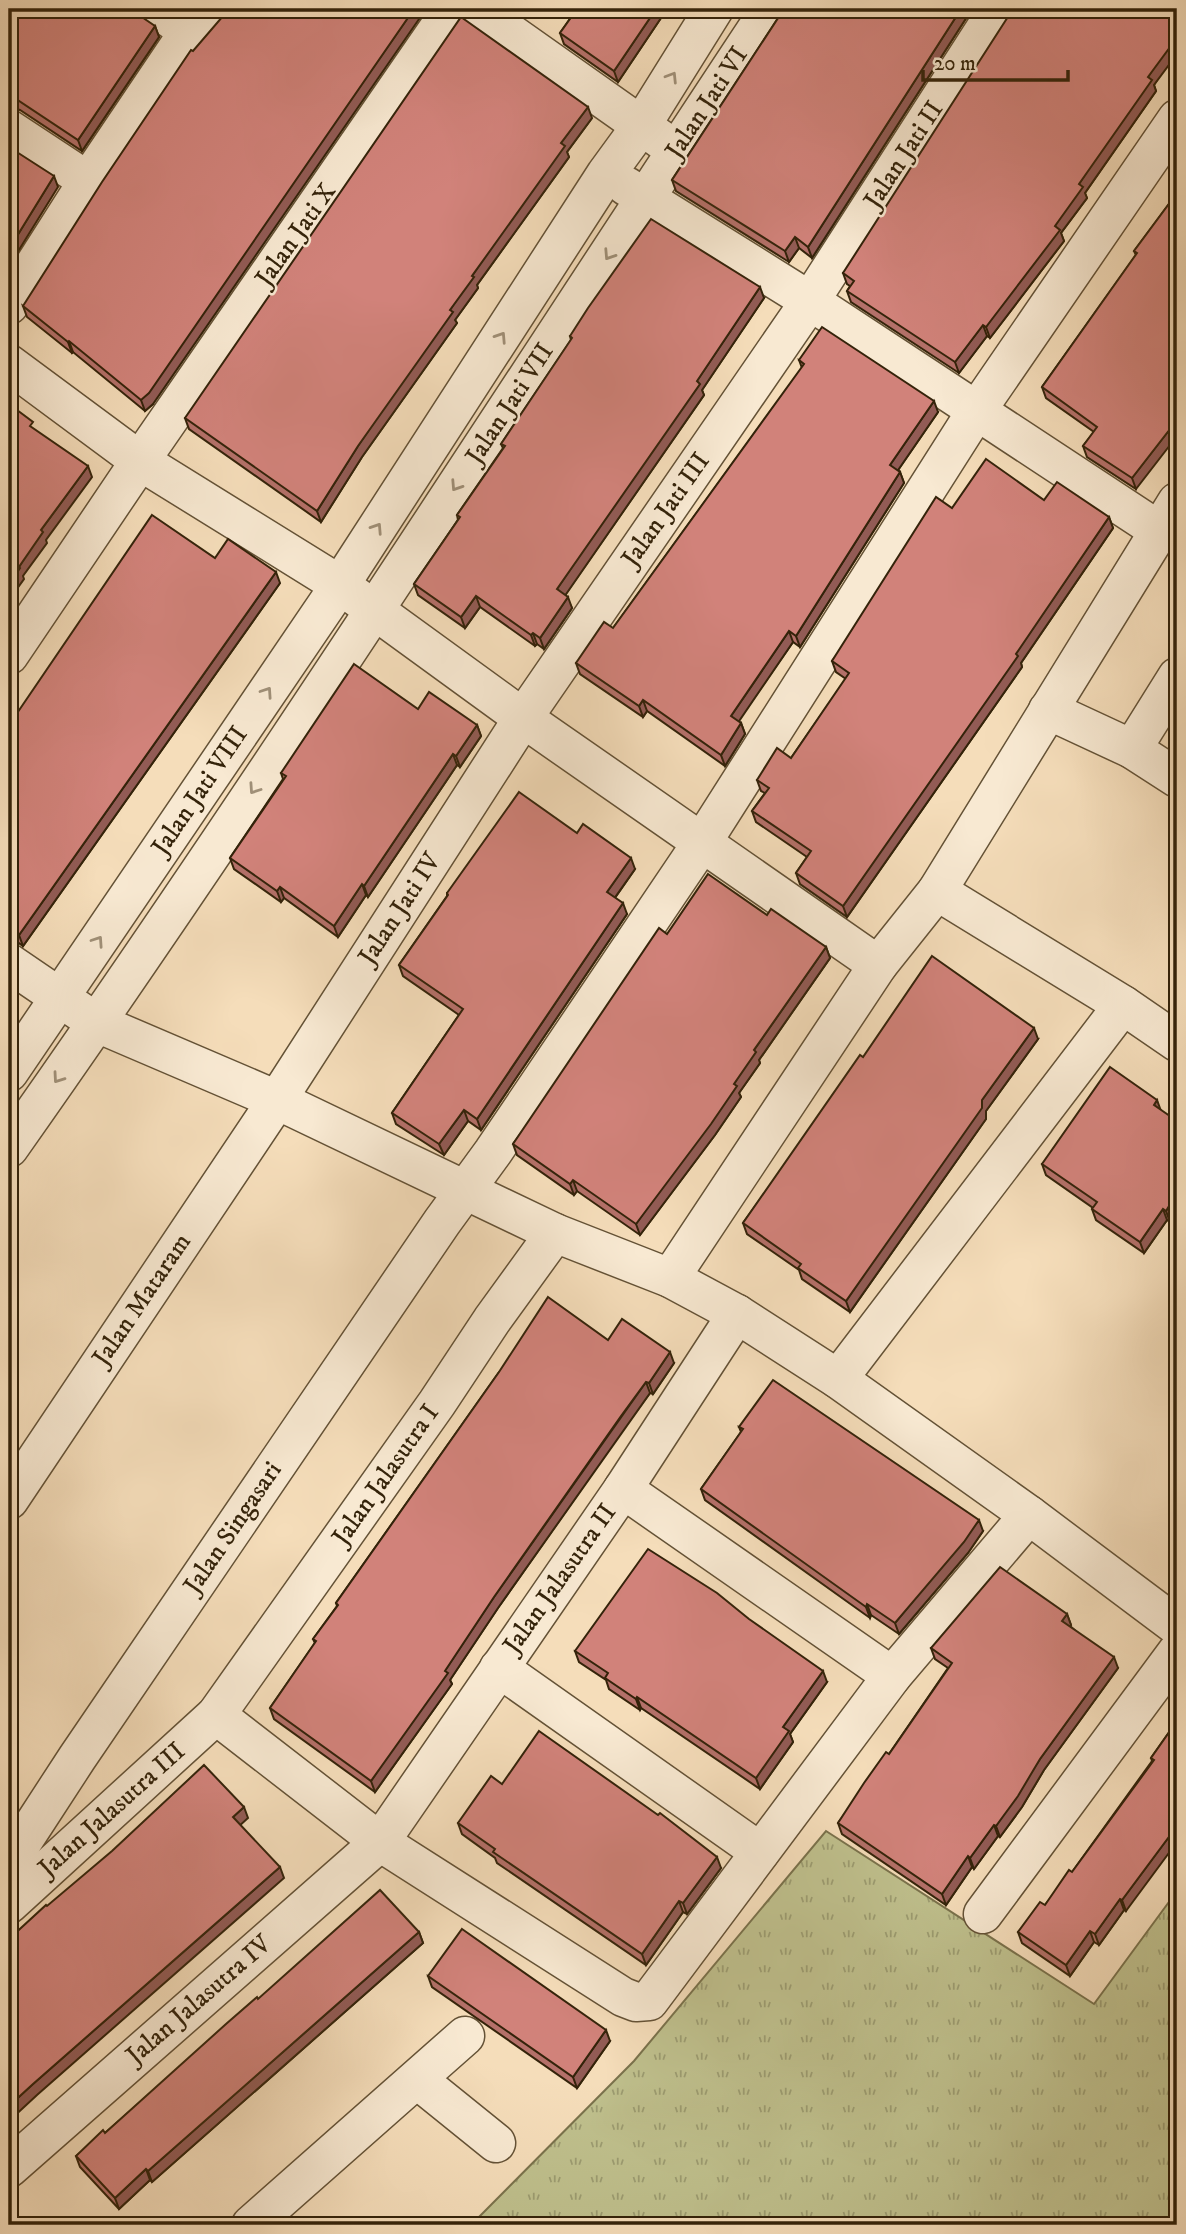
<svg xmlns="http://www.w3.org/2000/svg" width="1186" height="2234" font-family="'IM FELL DW Pica',serif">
<defs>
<pattern id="grass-tufts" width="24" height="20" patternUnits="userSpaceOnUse" patternTransform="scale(1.75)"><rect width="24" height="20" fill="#bfc08d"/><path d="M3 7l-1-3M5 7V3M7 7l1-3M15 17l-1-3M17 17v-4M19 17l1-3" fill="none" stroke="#9c9c71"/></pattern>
</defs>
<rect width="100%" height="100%" fill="#f5ddba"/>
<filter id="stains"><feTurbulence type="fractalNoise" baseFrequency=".00286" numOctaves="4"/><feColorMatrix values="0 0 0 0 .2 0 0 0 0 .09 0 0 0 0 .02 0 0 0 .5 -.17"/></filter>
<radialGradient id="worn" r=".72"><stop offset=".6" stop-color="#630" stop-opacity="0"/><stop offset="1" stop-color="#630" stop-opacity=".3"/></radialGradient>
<polygon fill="url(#grass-tufts)" stroke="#7a724c" stroke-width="2" points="826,1831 1094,2004 1177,1891 1177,2225 471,2225 634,2061"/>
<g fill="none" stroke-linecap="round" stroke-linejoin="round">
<defs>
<g id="minor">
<polyline points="157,9 188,31"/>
<polyline points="476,9 663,141"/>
<polyline points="9,129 88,181"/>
<polyline points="626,186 810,301 1158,530"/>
<polyline points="9,305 88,181 204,9"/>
<polyline points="9,364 140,461 340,585 523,718 878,965"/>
<polyline points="9,655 140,461 452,9"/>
<polyline points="1048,710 1132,749 1177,778"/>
<polyline points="1132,749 1177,677"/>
<polyline points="937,891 1123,1005 1177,1042"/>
<polyline points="9,963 97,1023 277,1100 555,1233 670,1278 737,1314 838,1379 1029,1515 1177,1626"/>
<polyline points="9,1072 340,585 606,174 641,126 714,9"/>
<path d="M9 1148C272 775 518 389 770 9"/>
<polyline points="670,1278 878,965 937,891 1177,502"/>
<polyline points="838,1379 1123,1005"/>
<polyline points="623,1489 892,1676"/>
<polyline points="9,1500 277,1100 523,718 810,301 998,9"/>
<polyline points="499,1668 760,1852"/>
<polyline points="216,1715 380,1842 623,1997 636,2002 649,2001 892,1676 1029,1515"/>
<polyline points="9,1870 23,1841 77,1758 442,1222 493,1152 701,844 977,410 1177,119"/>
<polyline points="9,1904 216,1715 437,1403 492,1320 555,1233"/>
<polyline points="983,1914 1177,1652"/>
<polyline points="418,2080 496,2143"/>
<polyline points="9,2168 380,1842 623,1489 737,1314"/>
<polyline points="251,2225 465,2036"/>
</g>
</defs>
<use href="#minor" stroke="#645236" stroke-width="41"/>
<use href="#minor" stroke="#f8e9d2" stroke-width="38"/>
</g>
<g fill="#b47069" stroke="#34230a" stroke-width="2">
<polygon points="9,9 155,26 159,37 82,151 20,110 9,107"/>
<polygon points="568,9 667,9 618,82 564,44 560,33 574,13"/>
<polygon points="784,9 972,9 812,258 799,248 789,262 676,191 672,180"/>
<polygon points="1176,49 1154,85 1156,91 1085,193 1087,198 1061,233 1064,241 990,338 987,336 959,373 851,302 847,291 850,286 847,284 843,273"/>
<polygon points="592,118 567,152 569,157 477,285 478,288 455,320 457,323 362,457 321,522 189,429 185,418"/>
<polygon points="1177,193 1136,489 1087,457 1083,446 1094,432 1046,398 1042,387 1136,255 1134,251"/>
<polygon points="764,298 702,390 704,395 565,595 572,608 544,649 537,644 535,646 480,607 465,628 418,595 414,584 458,520 457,515 503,448 501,444 571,340 570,336"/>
<polygon points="23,306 153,404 145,411 73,352 72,353 27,317"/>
<polygon points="799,360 938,412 898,470 900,472 904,483 800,647 793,642 738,721 741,723 745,734 725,766 647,711 643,717 580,674 576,663 613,628 802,368"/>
<polygon points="1044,500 1109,517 1113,528 1021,663 1022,667 847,917 800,884 796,873 807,857 756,822 752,811 765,793 761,791 757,780 791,758 846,679 836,672 832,661 952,508"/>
<polygon points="280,583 23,946 9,936 9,725"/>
<polygon points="418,709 477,725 481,736 460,767 457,765 368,897 366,895 338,937 284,898 281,902 234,869 230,858 283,779 281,773"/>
<polygon points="577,833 635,869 615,898 627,914 481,1130 468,1121 444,1155 396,1124 392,1113 459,1015 403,976 399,965 447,896 447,893"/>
<polygon points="767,915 826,947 830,958 759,1060 760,1063 739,1093 741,1097 715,1135 640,1235 577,1191 574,1195 517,1155 513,1144 667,934"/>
<polygon points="1038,1039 986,1111 986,1119 850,1312 802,1279 799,1270 747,1234 743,1223 863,1057"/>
<polygon points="1157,1100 1170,1222 1167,1220 1144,1253 1096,1220 1092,1209 1093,1208 1046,1175 1042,1164"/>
<polygon points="608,1340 674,1363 653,1394 650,1393 625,1427 498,1608 450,1680 452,1684 375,1792 274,1719 270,1708 315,1643 313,1639 337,1606 336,1603 499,1372"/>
<polygon points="739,1427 983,1531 968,1553 899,1634 871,1615 870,1618 705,1500 701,1489 741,1432"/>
<polygon points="1067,1614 1071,1625 1070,1626 1118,1668 1044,1770 1022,1807 1000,1837 998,1836 974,1869 972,1867 946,1905 842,1834 838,1823 889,1754 948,1668 935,1659 931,1648"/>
<polygon points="575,1651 827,1682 790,1734 793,1742 760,1789 641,1708 640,1710 609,1689 606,1680 579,1662"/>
<polygon points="1177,1721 1126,1911 1124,1910 1099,1945 1094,1942 1070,1976 1022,1943 1018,1932 1045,1905 1072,1872 1152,1761 1151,1758"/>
<polygon points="502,1784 658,1815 721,1868 687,1914 683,1912 646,1965 497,1863 495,1858 462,1834 458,1823"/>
<polygon points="419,1932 423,1943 152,2182 150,2180 119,2209 80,2167 76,2156 105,2133 258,1999"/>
<polygon points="428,1976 610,2041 577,2088 432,1987"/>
</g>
<g fill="#925b55" stroke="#34230a" stroke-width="2">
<polygon points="414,9 426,9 153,404 145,411 141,400"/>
<polygon points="656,9 667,9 618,82 614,71"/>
<polygon points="961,9 972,9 812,258 808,247"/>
<polygon points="155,26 159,37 82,151 78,140"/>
<polygon points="1177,31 1177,48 1176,49 1177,54 1154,85 1156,91 1085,193 1087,198 1061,233 1064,241 990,338 986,327 1055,226 1079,184 1148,77 1170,41"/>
<polygon points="588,107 592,118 567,152 569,157 477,285 478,288 455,320 457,323 362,457 321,522 317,511 358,446 450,310 472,276 561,143"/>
<polygon points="54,176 58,187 9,266 9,249"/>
<polygon points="795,237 799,248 789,262 785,251"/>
<polygon points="760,287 764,298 702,390 704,395 562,600 557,589"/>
<polygon points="983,325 987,336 959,373 955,362"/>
<polygon points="69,341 73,352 72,353 68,342"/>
<polygon points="934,401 938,412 894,476 890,465"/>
<polygon points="1177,420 1177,436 1136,489 1132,478"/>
<polygon points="88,466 92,477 46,540 47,543 23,576 24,579 9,600 9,584 19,567 41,530"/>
<polygon points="900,472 904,483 800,647 796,636"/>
<polygon points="1109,517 1113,528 1021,663 1022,667 847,917 843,906"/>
<polygon points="276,572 280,583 23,946 19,935"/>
<polygon points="476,596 480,607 465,628 461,617"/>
<polygon points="568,597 572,608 544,649 540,638"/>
<polygon points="789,631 793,642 735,727 731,716"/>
<polygon points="533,633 537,644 535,646 531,635"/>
<polygon points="643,700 647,711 643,717 639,706"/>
<polygon points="741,723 745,734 725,766 721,755"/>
<polygon points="477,725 481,736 460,767 456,756"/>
<polygon points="453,754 457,765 368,897 364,886"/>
<polygon points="631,858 635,869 611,903 607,892"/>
<polygon points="362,884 366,895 338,937 334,926"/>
<polygon points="280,887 284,898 281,902 277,891"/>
<polygon points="623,903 627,914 481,1130 477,1119"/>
<polygon points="826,947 830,958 759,1060 760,1063 739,1093 741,1097 715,1135 640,1235 636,1224 734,1084 754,1050"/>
<polygon points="1034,1028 1038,1039 986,1111 986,1119 850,1312 846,1301 982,1100"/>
<polygon points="1157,1100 1161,1111 1154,1105"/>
<polygon points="464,1110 468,1121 444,1155 439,1144"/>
<polygon points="573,1180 577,1191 574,1195 570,1184"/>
<polygon points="1177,1193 1177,1210 1170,1222 1166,1211"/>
<polygon points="1163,1209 1167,1220 1144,1253 1140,1242"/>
<polygon points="670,1352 674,1363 653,1394 649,1383"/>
<polygon points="646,1382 650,1393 498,1608 450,1680 452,1684 375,1792 371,1781 494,1597"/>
<polygon points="979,1520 983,1531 968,1553 899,1634 895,1623"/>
<polygon points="867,1604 871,1615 870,1618 866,1607"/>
<polygon points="1067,1614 1071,1625 1066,1632 1062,1621"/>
<polygon points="1114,1657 1118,1668 1044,1770 1022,1807 1000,1837 996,1826 1040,1759"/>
<polygon points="823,1671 827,1682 790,1734 793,1742 760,1789 756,1778 783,1727"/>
<polygon points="637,1697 641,1708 640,1710 636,1699"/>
<polygon points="244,1807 248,1818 237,1828 233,1817"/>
<polygon points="994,1825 998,1836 974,1869 970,1858"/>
<polygon points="1177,1826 1177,1842 1126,1911 1122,1900"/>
<polygon points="968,1856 972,1867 946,1905 942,1894"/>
<polygon points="717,1857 721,1868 687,1914 683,1903"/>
<polygon points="280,1867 284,1878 37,2095 9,2121 9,2106 33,2084"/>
<polygon points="1120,1899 1124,1910 1099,1945 1095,1934"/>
<polygon points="679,1901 683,1912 646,1965 642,1954"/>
<polygon points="1090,1931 1094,1942 1070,1976 1066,1965"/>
<polygon points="419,1932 423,1943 152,2182 148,2171"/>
<polygon points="606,2030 610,2041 577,2088 573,2077"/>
<polygon points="146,2169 150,2180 119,2209 115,2198"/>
</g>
<g fill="#d1827a" stroke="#34230a" stroke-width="2">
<polygon points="9,9 130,9 155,26 78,140 16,99 9,97"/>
<polygon points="229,9 414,9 149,393 141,400 69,341 68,342 23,306 102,182 191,50 193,51"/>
<polygon points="577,9 656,9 614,71 560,33"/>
<polygon points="784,9 961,9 808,247 795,237 785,251 672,180"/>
<polygon points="1013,9 1177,9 1177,31 1170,41 1173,43 1148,77 1152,80 1079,184 1083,187 1055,226 1060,230 986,327 983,325 955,362 847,291 854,281 843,273"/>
<polygon points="461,17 588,107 561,143 565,146 472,276 474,277 450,310 453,312 358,446 317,511 185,418"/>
<polygon points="9,147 54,176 9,249"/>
<polygon points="1177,193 1177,420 1132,478 1083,446 1097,427 1042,387 1137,253 1134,251"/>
<polygon points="651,219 760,287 697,381 700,384 557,589 568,597 540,638 533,633 531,635 476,596 461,617 414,584 460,517 457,515 505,446 501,444 572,338 570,336 588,308"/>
<polygon points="822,327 934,401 890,465 900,472 796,636 789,631 731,716 741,723 721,755 643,700 639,706 576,663 604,622 613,628 804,364 799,360"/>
<polygon points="9,404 33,422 30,426 88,466 41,530 43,532 19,567 20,568 9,584"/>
<polygon points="986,459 1044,500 1057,482 1109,517 1016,654 1018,656 843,906 796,873 811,851 752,811 769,788 757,780 777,748 791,758 849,673 832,661 936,497 952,508"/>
<polygon points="152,515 215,558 228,539 276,572 19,935 9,928 9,725"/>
<polygon points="354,664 418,709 429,692 477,725 456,756 453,754 364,886 362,884 334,926 280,887 277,891 230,858 286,776 281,773"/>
<polygon points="519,792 577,833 583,824 631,858 607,892 623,903 477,1119 464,1110 439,1144 392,1113 463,1009 399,965 448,895 447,893"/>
<polygon points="708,874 767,915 771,909 826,947 754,1050 756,1052 734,1084 737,1086 711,1124 636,1224 573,1180 570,1184 513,1144 659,928 667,934"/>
<polygon points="932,956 1034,1028 982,1100 982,1108 846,1301 798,1268 801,1264 743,1223 860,1055 863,1057"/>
<polygon points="1110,1067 1157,1100 1154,1105 1177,1121 1177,1193 1166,1211 1163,1209 1140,1242 1092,1209 1097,1202 1042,1164"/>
<polygon points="548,1297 608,1340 622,1319 670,1352 649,1383 646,1382 621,1416 494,1597 445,1671 448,1673 371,1781 270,1708 316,1641 313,1639 338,1605 336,1603 499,1372"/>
<polygon points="773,1380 979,1520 964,1542 895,1623 867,1604 866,1607 701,1489 743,1429 739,1427"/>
<polygon points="648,1549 717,1593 749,1619 823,1671 783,1727 789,1731 756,1778 637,1697 636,1699 605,1678 608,1673 575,1651"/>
<polygon points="1000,1567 1067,1614 1062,1621 1114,1657 1040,1759 1018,1796 996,1826 994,1825 970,1858 968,1856 942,1894 838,1823 864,1783 886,1752 889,1754 952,1663 931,1648"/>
<polygon points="1177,1721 1177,1826 1122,1900 1120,1899 1095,1934 1090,1931 1066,1965 1018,1932 1040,1902 1045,1905 1069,1870 1072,1872 1154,1760 1151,1758"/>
<polygon points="539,1731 658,1815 660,1813 717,1857 683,1903 679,1901 642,1954 493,1852 495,1849 458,1823 491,1776 502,1784"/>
<polygon points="204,1765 244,1807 233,1817 280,1867 33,2084 9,2106 9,1939 46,1905 47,1906 112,1851"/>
<polygon points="380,1890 419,1932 148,2171 146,2169 115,2198 76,2156 103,2130 105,2133 226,2024 257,1997 258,1999"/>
<polygon points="462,1929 606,2030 573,2077 428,1976"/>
</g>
<defs><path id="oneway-chevron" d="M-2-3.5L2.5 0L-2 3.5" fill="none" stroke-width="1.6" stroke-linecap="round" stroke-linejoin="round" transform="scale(1.75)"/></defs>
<g stroke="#a09078">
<use href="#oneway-chevron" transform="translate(672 77) rotate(-58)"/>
<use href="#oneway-chevron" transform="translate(609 255) rotate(123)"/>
<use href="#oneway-chevron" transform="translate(501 337) rotate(-57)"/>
<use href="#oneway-chevron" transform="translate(456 486) rotate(123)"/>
<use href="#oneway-chevron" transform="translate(377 528) rotate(-57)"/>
<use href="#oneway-chevron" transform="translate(267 692) rotate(-56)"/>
<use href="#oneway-chevron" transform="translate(254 789) rotate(124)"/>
<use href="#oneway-chevron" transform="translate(98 941) rotate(-56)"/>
<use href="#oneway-chevron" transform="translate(58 1078) rotate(125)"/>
</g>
<g text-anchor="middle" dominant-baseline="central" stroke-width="5" stroke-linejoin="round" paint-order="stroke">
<g font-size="26" fill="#34230a" stroke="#f8e9d2">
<text transform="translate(707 103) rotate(-57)">Jalan Jati VI</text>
<text transform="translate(904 155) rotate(-57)">Jalan Jati II</text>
<text transform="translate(296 235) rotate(-55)">Jalan Jati X</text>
<text transform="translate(510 404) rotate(-57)">Jalan Jati VII</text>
<text transform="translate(666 510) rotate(-55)">Jalan Jati III</text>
<text transform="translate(200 791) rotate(-56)">Jalan Jati VIII</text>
<text transform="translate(400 909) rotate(-57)">Jalan Jati IV</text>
<text transform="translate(142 1300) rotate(-56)">Jalan Mataram</text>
<text transform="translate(386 1475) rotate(-55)">Jalan Jalasutra I</text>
<text transform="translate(233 1528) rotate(-56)">Jalan Singasari</text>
<text transform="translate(560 1579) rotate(-55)">Jalan Jalasutra II</text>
<text transform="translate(112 1810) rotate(-42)">Jalan Jalasutra III</text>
<text transform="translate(199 2000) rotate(-41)">Jalan Jalasutra IV</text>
</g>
</g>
<rect width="1186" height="2234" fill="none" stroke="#f5ddba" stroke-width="35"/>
<rect x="10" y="10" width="1165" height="2213" fill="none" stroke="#34230a" stroke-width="3.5"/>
<rect x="18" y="18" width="1151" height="2199" fill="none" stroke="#34230a" stroke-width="2"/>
<path d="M923 70v10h145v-10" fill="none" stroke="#34230a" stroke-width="3.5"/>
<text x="934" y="70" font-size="21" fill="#34230a" stroke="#f8e9d2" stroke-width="5" paint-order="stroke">20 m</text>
<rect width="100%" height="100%" filter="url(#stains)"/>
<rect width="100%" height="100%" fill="url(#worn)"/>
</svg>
